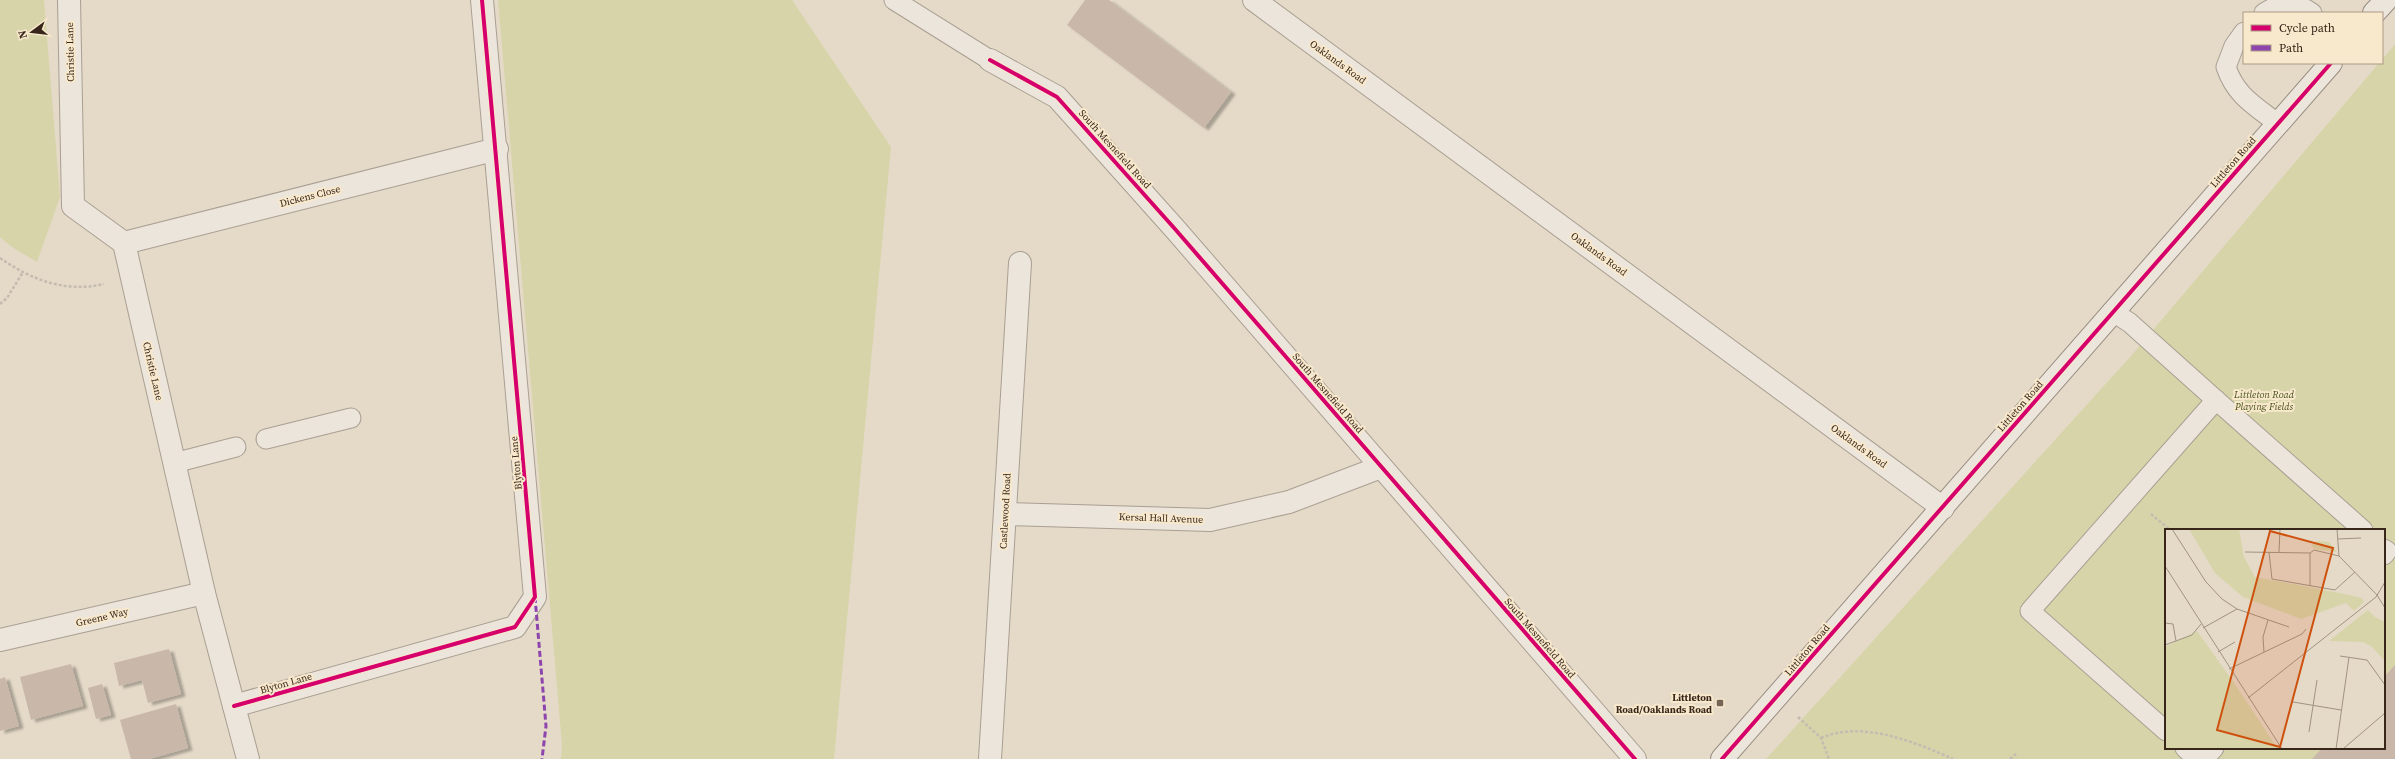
<svg xmlns="http://www.w3.org/2000/svg" width="2395" height="759" font-family="'Source Serif 4',serif">
<defs>
<filter id="shadow"><feDropShadow dx="4.5" dy="2.5" stdDeviation="1" flood-color="#0004"/></filter>
</defs>
<rect width="100%" height="100%" fill="#e5dac8"/>
<g fill="#d7d4a9" fill-rule="evenodd">
<polygon points="0,0 44,0 60,197 37,262 12,247 0,237"/>
<polygon points="498,0 792,0 891,147 834,759 561,759 562,745"/>
<path d="M2395 44V759H1766L2131 356 2379 63H2382V60ZM2166 530H2384V748H2166Z"/>
</g>
<g fill="#c9b7a9" filter="url(#shadow)">
<polygon points="1085,0 1109,0 1231,92 1204,128 1067,25"/>
<polygon points="169,649 181,694 148,703 142,680 119,686 114,663"/>
<polygon points="71,664 83,706 31,720 20,677"/>
<polygon points="2395,665 2395,759 2312,759 2322,748 2384,748 2384,677"/>
<polygon points="5,677 19,726 0,731 0,679"/>
<polygon points="102,684 111,715 96,719 88,688"/>
<polygon points="176,704 188,748 149,759 131,759 120,720"/>
</g>
<g fill="none" stroke-linecap="round" stroke-linejoin="round">
<defs>
<g id="lane">
<polyline points="894,0 990,60"/>
<path d="M2264 13C2283 1 2293 0 2312 13"/>
<path d="M2244 32 2234 46 2226 67C2236 96 2254 105 2277 123"/>
<polyline points="2112,311 2130,323 2216,400"/>
<polyline points="266,439 351,418"/>
<polyline points="174,463 236,447"/>
<polyline points="2384,549 2387,551 2384,555"/>
<polyline points="2166,731 2030,611 2216,400 2363,530"/>
<polyline points="2185,748 2197,759"/>
<polyline points="2204,759 2214,748"/>
</g>
<g id="street">
<polyline points="69,0 73,206 124,243 204,593 248,759"/>
<polyline points="1254,0 1943,508"/>
<polyline points="990,60 1057,97 1175,229 1635,759"/>
<polyline points="124,243 497,149"/>
<polyline points="1005,514 1210,520 1289,502 1381,467"/>
<polyline points="0,640 204,593"/>
<polyline points="234,706 515,627 535,597 482,0"/>
<polyline points="990,759 1020,263"/>
</g>
<g id="secondary">
<polyline points="2374,13 2386,0"/>
<polyline points="1722,759 2331,63"/>
</g>
</defs>
<use href="#lane" stroke="#a99f92" stroke-width="21"/>
<use href="#street" stroke="#a99f92" stroke-width="24"/>
<use href="#secondary" stroke="#998e82" stroke-width="24"/>
<g stroke="#c4bcb1" stroke-width="2.5" stroke-dasharray="3 2" stroke-linecap="butt">
<path d="M0 258C32 280 65 293 104 284"/>
<polyline points="0,304 7,298 23,272"/>
<polyline points="2151,514 2170,530"/>
<polyline points="1798,717 1821,738 1829,759"/>
<path d="M1821 738C1862 720 1915 742 1953 759"/>
<polyline points="2010,759 2016,754"/>
</g>
<use href="#lane" stroke="#ece5db" stroke-width="19"/>
<use href="#street" stroke="#ece5db" stroke-width="22"/>
<use href="#secondary" stroke="#ece5db" stroke-width="22"/>
<polyline stroke="#8e44ad" stroke-width="3" stroke-dasharray="6 3" stroke-linecap="butt" points="535,597 546,726 542,759"/>
<defs>
<g id="cycleway">
<polyline points="990,60 1057,97 1175,229 1635,759"/>
<polyline points="234,706 515,627 535,597 482,0"/>
<polyline points="1722,759 2331,63"/>
</g>
</defs>
<use href="#cycleway" stroke="#f8e8cc" stroke-width="6"/>
<use href="#cycleway" stroke="#d6006c" stroke-width="4"/>
</g>
<rect fill="#756557" stroke="#f8e8cc" stroke-width="1.5" x="1716" y="699" width="8" height="8" rx="2"/>
<g text-anchor="middle" dominant-baseline="central" stroke-width="4" stroke-linejoin="round" paint-order="stroke">
<g font-size="10" fill="#38261a" stroke="#f8e8cc">
<text transform="translate(70 52) rotate(-91)">Christie Lane</text>
<text transform="translate(1338 62) rotate(36)">Oaklands Road</text>
<text transform="translate(1115 149) rotate(48)">South Mesnefield Road</text>
<text transform="translate(2233 162) rotate(-49)">Littleton Road</text>
<text transform="translate(310 196) rotate(-14)">Dickens Close</text>
<text transform="translate(1599 254) rotate(36)">Oaklands Road</text>
<text transform="translate(153 371) rotate(77)">Christie Lane</text>
<text transform="translate(1328 393) rotate(49)">South Mesnefield Road</text>
<text transform="translate(2020 406) rotate(-49)">Littleton Road</text>
<text transform="translate(1859 446) rotate(36)">Oaklands Road</text>
<text transform="translate(516 463) rotate(-95)">Blyton Lane</text>
<text transform="translate(1005 511) rotate(-87)">Castlewood Road</text>
<text transform="translate(1161 518) rotate(2)">Kersal Hall Avenue</text>
<text transform="translate(102 617) rotate(-13)">Greene Way</text>
<text transform="translate(1540 638) rotate(49)">South Mesnefield Road</text>
<text transform="translate(1807 650) rotate(-50)">Littleton Road</text>
<text transform="translate(286 683) rotate(-16)">Blyton Lane</text>
</g>
<g font-size="10" font-style="italic" fill="#4c5520" stroke="#f8e8cc">
<text x="2264" y="394">Littleton Road<tspan x="2264" dy="12">Playing Fields</tspan></text>
</g>
<g font-size="10" font-weight="bold" fill="#38261a" stroke="#f8e8cc" text-anchor="end">
<text x="1712" y="697">Littleton<tspan x="1712" dy="12">Road/Oaklands Road</tspan></text>
</g>
</g>
<g transform="translate(2165 529)">
<rect width="220" height="220" fill="#e5dac8"/>
<path d="M24 0H74L79 28 90 48 180 65 197 69 199 73 189 82 181 74 136 90 78 68 50 44ZM152 12 164 13 172 23 150 20 146 16ZM203 81 210 88 220 93V132L206 117 198 113 164 112ZM32 102 67 151 113 220H0V118Z" fill="#d7d4a9"/>
<path fill="none" stroke="#a09282" stroke-width="1" d="M7 0 41 53 57 70 72 80 124 98M172 0 174 27M173 10 196 9M80 23 145 24 149 21 174 27 212 66 220 79M104 23 107 50 170 61 190 43M114 23 115 0M0 37 117 220M145 57V24M0 94 8 95 11 112M38 99 72 80M0 116 27 106 36 95M53 123 70 113M99 123 98 108 103 91M175 127 202 131 220 156M64 140 137 105 141 100M83 169 211 68 220 53M128 173 176 181M144 203 152 151M171 220 184 128M178 220 220 184"/>
<path fill="#ce510e" fill-opacity="0.15" stroke="#ce510e" stroke-width="2" d="M105 2 168 19 115 218 52 201Z"/>
<rect width="220" height="220" fill="none" stroke="#38261a" stroke-width="2"/>
</g>
<rect x="2243" y="12" width="140" height="52" fill="#f8e8cc" stroke="#ab9a85"/>
<rect x="2251" y="25" width="20" height="6" fill="#d6006c" stroke="#ab9a85"/>
<text x="2279" y="32" font-size="12" fill="#38261a">Cycle path</text>
<rect x="2251" y="45" width="20" height="6" fill="#8e44ad" stroke="#ab9a85"/>
<text x="2279" y="52" font-size="12" fill="#38261a">Path</text>
<g transform="translate(32 32) rotate(255)" stroke="#f8e8cc" stroke-width="3" paint-order="stroke">
<path d="M0-3L7 15L0 10L-7 15Z" fill="#38261a"/>
<text y="-6" font-size="11" font-weight="bold" text-anchor="middle" fill="#38261a">N</text>
</g>
</svg>
